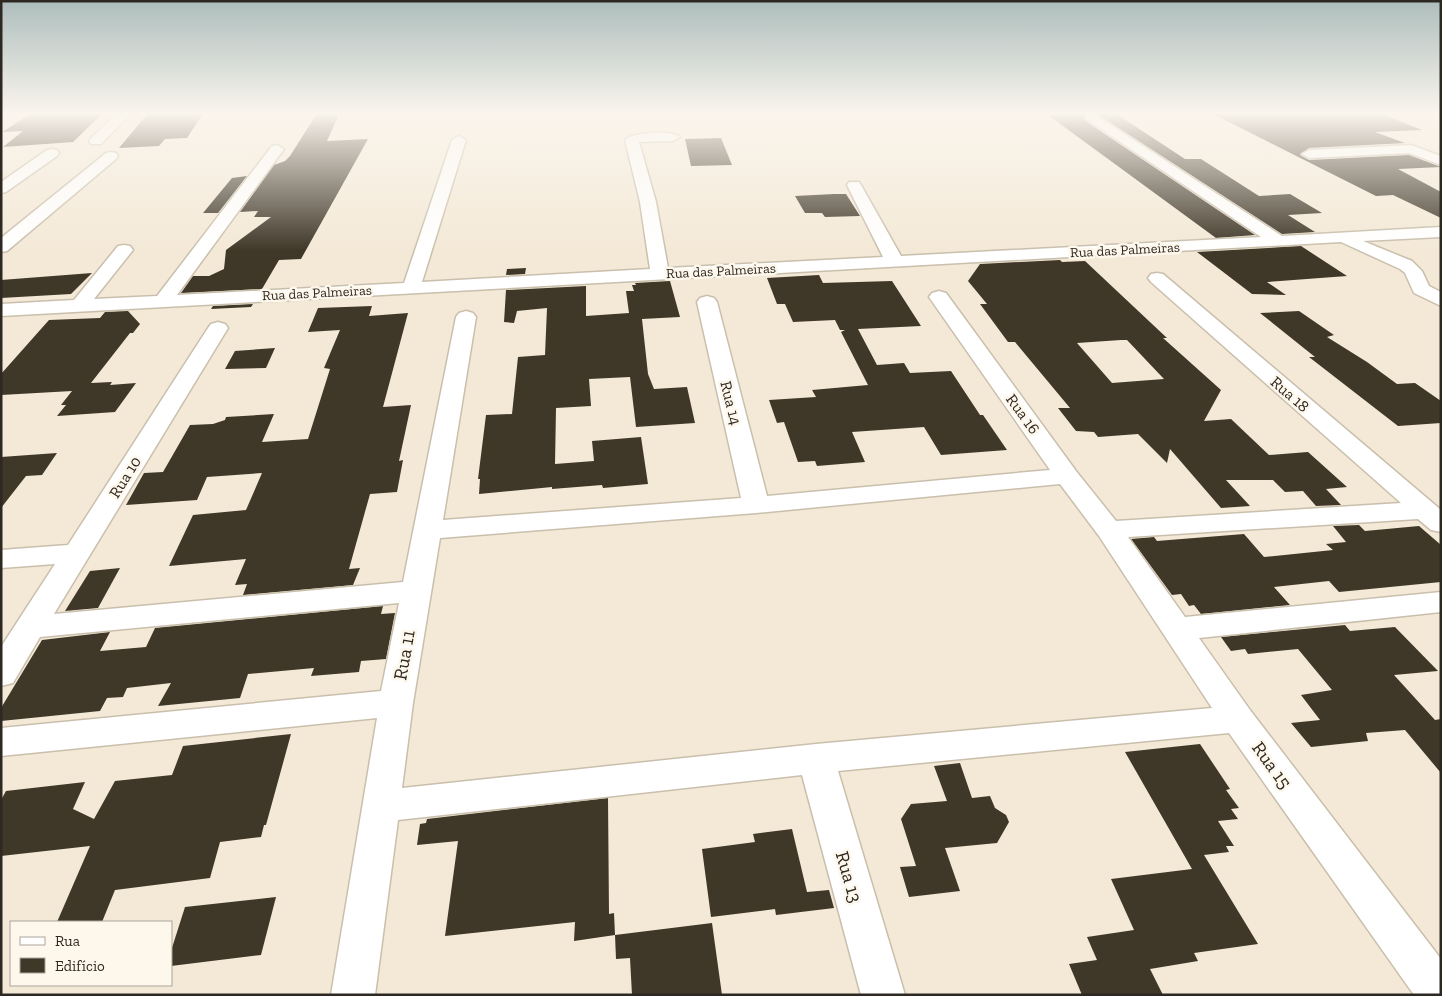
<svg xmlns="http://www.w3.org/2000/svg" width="1442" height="996" font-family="'Zilla Slab',serif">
<rect width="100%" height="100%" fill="#f4e9d7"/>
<g fill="#3f3728" fill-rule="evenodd">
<polygon points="34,112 104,112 73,142 3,147 23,131 2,132"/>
<polygon points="149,112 204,112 187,138 165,139 159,146 119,148"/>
<polygon points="1209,112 1377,112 1422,130 1375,132 1405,143 1309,148 1300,155 1309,160 1409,155 1441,167 1398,169 1441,192 1441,218 1393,195 1376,196"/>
<polygon points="1115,113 1185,159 1201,159 1259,196 1290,194 1322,213 1288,215 1315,232 1282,234 1097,114"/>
<polygon points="339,114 327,141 368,139 301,259 279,260 262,289 181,293 193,276 209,276 224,269 226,250 271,217 254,217 258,211 240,212 274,165 285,161 290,156 316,115"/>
<polygon points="1086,114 1084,118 1087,122 1255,235 1216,238 1048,115"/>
<polygon points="721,138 732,165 691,166 685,139"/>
<polygon points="247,176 218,213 203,213 232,178"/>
<polygon points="834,194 846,194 860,216 825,217 822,213 805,213 795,196"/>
<polygon points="1301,246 1347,276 1267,282 1286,295 1252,294 1197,252"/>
<path d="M1060 260 1062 262 1085 261 1167 338H1163L1221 390 1204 421 1231 419 1269 455 1308 452 1347 487 1326 489 1341 505 1316 506 1303 491 1285 492 1273 480H1226L1250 506 1221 508 1170 449 1167 463 1138 434 1098 437 1094 432 1076 431 1058 408H1070L1015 342H1008L980 304H987L968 281 980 264ZM1121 340H1127L1164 379 1112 383 1077 343Z"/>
<polygon points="526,268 525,274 506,275 507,269"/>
<polygon points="92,273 71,294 1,298 1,280"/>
<polygon points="819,275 823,283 892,281 921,326 858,329 877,365 904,363 910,373 951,371 980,415 983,415 1007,450 941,455 924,427 852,432 865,462 817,466 815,461 798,462 784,422 777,423 769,400 816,397 812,390 868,385 841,332 845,330 840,330 835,320 793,322 785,304 777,304 767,278"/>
<polygon points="670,281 680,317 642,319 648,374 654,389 687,387 695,423 636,427 630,377 589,379 591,406 556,408 555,464 594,461 592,441 641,437 648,484 603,488 602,485 552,489 552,487 479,494 480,479 478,479 486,415 512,414 518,357 545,355 547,308 517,311 514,323 504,322 506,290 586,286 586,316 629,313 626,291 634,291 632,285 636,285 635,283"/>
<polygon points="253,304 251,307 211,309 213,306"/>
<polygon points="372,306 369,316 408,313 383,407 411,405 399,461 403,460 397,492 370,494 349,569 360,568 353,585 243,595 247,584 235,585 246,559 169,566 193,515 246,510 262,473 207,477 197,500 126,505 144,473 163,472 190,425 213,424 225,420 226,417 274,414 262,442 308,439 330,369 324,368 340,330 308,332 318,308"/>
<polygon points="128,311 140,324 133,333 130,333 91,383 112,382 110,385 136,383 115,412 57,416 66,405 61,405 72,391 1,395 1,374 49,320 100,318 105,312"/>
<polygon points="1299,311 1334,335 1327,337 1367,362 1397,384 1415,383 1441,401 1441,423 1398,426 1309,357 1315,357 1260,313"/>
<polygon points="275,348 266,368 225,369 235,351"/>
<polygon points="57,453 42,475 26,476 1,508 1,457"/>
<polygon points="1359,525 1365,531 1419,526 1441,545 1441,582 1339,592 1329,581 1274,587 1290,605 1201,614 1194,605 1189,606 1181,594 1172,595 1131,539 1154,537 1157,541 1244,534 1264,557 1333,550 1326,544 1346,542 1333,526"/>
<polygon points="120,568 98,608 65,611 90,571"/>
<polygon points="383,606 381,614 395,613 386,659 361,661 359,672 311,676 314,668 248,674 240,698 158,706 171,683 127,688 123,697 107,698 100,711 1,721 1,708 42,640 110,632 100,651 146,647 155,628"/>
<polygon points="1345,625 1350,631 1395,627 1438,671 1394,675 1435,720 1441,719 1441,773 1405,730 1366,733 1368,741 1311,747 1291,723 1320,720 1301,695 1332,690 1298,649 1248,654 1245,649 1231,651 1221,637"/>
<polygon points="291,734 266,825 264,825 261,837 220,842 210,878 115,890 102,922 57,922 90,846 1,856 1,800 6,791 85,782 73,809 94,819 115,781 172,775 183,746"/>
<polygon points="1200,744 1230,789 1226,790 1239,808 1231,809 1238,819 1218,821 1234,846 1226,846 1229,852 1204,855 1258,944 1194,953 1198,961 1150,969 1163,995 1082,995 1069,964 1097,960 1087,937 1134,930 1111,879 1192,869 1125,752"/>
<polygon points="960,763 972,798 990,796 995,808 1006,815 1009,822 997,843 945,848 960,891 909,897 900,867 916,866 901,819 911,804 947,801 934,766"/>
<polygon points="608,798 609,914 614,913 615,935 712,923 722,995 632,995 630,958 616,959 615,935 574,941 575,922 445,936 458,841 417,845 420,824 426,823 427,819"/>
<polygon points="792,829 807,892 829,890 834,908 776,915 775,909 711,917 702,849 755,842 753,834"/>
<polygon points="276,897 261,955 171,966 171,951 185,907"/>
</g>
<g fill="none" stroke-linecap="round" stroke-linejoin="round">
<defs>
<g id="minor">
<polygon points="119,112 132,112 101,144 91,144 89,141 91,138"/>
<path d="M1092 113 1282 236 1441 227V237L1363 241 1412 261 1422 271 1429 286 1441 292V306L1414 293 1405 273 1400 269 1341 242 1 316V304L74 300 118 246 124 245 130 246 133 250 94 299 157 296 272 146 277 145 284 149 177 295 404 283 452 140 459 136 466 140 422 282 650 269 640 202 625 140C632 132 673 130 680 137L673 141 639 142 656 202 668 268 883 257 847 185 849 182H859L861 185 901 256 1261 237 1088 120 1086 117 1088 114Z"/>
<polygon points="1411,145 1441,156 1441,165 1409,153 1309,158 1302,154 1309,150"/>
<polygon points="52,149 57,150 59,153 57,156 6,192 1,193 1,182 47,150"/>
<polygon points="111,152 116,153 118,156 116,159 7,251 1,252 1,238 106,153"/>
<path d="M1157 273 1163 274 1441 510V532L1431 530 1418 519 1128 537 1185 617 1441 592V612L1199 638 1250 710 1441 959V995H1414L1229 733 838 771 905 995H861L802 775 398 820 375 995H331L377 718 1 756V728L381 691 399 603 40 637 13 683 1 686V647L55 564 1 568V550L68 545 208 328 211 324 218 322 225 324 228 328 54 614 403 582 456 317 459 313 466 311 473 313 476 317 443 520 741 498 697 302 700 298 707 296 714 298 717 302 767 496 1050 470 929 297 932 293 939 291 946 293 1076 471 1116 521 1401 503 1151 282 1148 278 1151 274ZM1060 484 1099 536 1212 708 816 744 402 788 413 703 440 538 756 513Z"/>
</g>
</defs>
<use href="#minor" stroke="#c9bfac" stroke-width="3"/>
<use href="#minor" fill="#fff" fill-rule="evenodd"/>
</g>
<linearGradient id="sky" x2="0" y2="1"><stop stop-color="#adbdbc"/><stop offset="0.45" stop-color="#faf5ed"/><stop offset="1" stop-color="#faf5ed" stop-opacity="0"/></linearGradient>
<rect width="1442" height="251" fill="url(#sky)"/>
<g text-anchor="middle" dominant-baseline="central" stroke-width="5" stroke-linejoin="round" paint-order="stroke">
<g font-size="14" fill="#2d2922" stroke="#fef7ec">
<text transform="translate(1125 250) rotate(-3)">Rua das Palmeiras</text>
<text transform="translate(721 271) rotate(-3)">Rua das Palmeiras</text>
<text transform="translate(317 293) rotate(-3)">Rua das Palmeiras</text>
</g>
<g font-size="16" fill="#2d2922" stroke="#fef7ec">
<text transform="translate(1290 394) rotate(41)">Rua 18</text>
<text transform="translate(731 403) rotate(76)">Rua 14</text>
<text transform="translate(1023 414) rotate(54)">Rua 16</text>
<text transform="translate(125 477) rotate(-58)">Rua 10</text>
</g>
<g font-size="19" fill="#2d2922" stroke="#fef7ec">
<text transform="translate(404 655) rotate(-80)">Rua 11</text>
<text transform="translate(1272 765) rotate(54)">Rua 15</text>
<text transform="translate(849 877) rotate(74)">Rua 13</text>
</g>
</g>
<rect width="1442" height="996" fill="none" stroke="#2d2922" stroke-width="5"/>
<rect x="10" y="921" width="162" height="65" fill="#fef7ec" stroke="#aaa59b"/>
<rect x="20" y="937" width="25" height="8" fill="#ffffff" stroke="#aaa59b"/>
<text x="55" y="946" font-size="15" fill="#2d2922">Rua</text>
<rect x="20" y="958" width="25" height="15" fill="#3f3728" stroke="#aaa59b"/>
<text x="55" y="971" font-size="15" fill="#2d2922">Edifício</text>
</svg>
